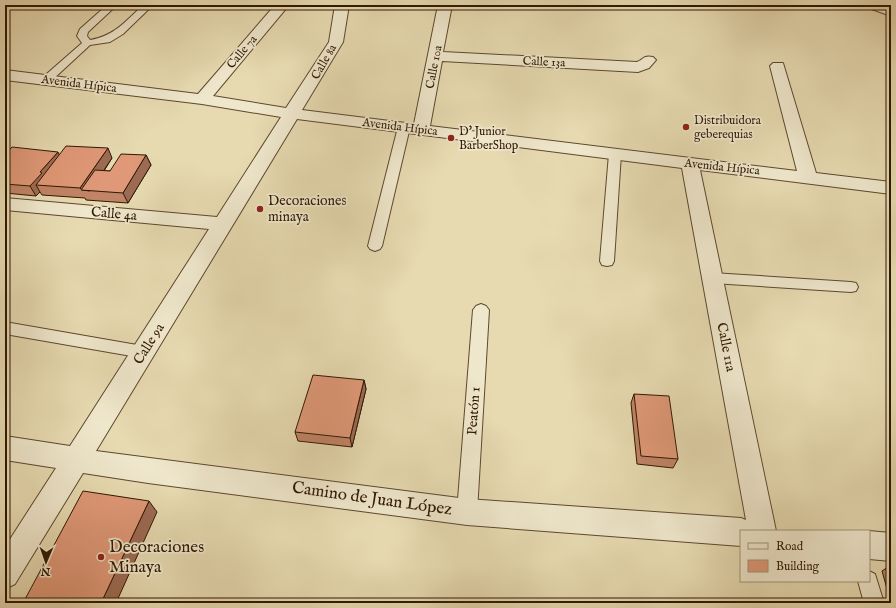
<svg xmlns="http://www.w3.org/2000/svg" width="896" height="608" font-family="'IM FELL English',serif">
<rect width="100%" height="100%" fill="#e7dab1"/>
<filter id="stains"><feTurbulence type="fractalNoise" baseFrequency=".005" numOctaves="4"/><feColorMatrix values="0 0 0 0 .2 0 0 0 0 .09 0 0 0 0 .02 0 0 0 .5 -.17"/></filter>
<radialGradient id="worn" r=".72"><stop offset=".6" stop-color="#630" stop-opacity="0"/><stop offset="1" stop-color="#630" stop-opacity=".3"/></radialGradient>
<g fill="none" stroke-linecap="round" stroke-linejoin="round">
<defs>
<g id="lane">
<path d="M107 5H117L88 32 87 36 90 40C114 36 125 22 143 5H153L123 34 110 42 90 45 50 82H42L41 80 42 78 82 43 77 36 80 29Z"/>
<polygon points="404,124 410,127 382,246 380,249 375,251 370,249 368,246 398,127"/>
<polygon points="615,150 621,154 614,261 612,265 607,266 602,265 600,261 609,154"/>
<polygon points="712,273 851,282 856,283 858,287 856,291 851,292 712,283 707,282 705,278 707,274"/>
<polygon points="481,304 486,306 489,310 477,512 474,518 467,521 460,518 457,512 473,310 476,306"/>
<polygon points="5,322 143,346 149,347 151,352 149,357 143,358 5,334"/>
<polygon points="869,571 875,574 884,603 864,603 858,581 869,581"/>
</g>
<g id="street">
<path d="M275 5H289L213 96 286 108 329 42 335 5H349L343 42 302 110 414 124 438 5H452L443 52 637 62C644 59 644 55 653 57L656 60 649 68 638 72 442 61 430 126 797 171 770 66 773 63H783L816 173 891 182V194L700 170 776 531H741V546L467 525 148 483 83 473 15 584 5 589V547L56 468 5 460V436L70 446 209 229 5 210V198L217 217 281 117 202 104 5 80V70L198 94ZM297 119 682 168 746 520 741 518 467 499 96 451Z"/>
<polygon points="867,5 886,5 891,7 891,16 869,8"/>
<polygon points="868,531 869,531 891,533 891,561 869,559"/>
</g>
</defs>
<use href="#lane" stroke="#5d482e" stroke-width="2"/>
<use href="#street" stroke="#5d482e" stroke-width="2"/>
<use href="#lane" fill="#efe7cc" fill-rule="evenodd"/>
<use href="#street" fill="#efe7cc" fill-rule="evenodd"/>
</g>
<g fill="#c18467" stroke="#2f1803">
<polygon points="5,155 59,155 112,158 104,171 110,171 146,155 151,165 128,203 86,200 85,198 42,195 40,192 36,196 5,193"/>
<polygon points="364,380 366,389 352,447 298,441 295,432"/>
<polygon points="634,394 678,459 673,468 637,464 631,403"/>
<polygon points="891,565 891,603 882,571"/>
</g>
<g fill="#9d6b54" stroke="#2f1803">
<polygon points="108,148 112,158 90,191 82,190 80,188"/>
<polygon points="58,152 63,162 36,185 40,192 36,196 30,186 40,172"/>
<polygon points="146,155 151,165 128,203 123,193"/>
<polygon points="364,380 366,389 352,447 350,438"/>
<polygon points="149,501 157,512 116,603 101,603"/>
</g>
<g fill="#e09978" stroke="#2f1803">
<polygon points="66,146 108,148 80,188 36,185"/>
<polygon points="12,147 58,152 40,172 42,173 30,186 5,184 5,155"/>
<polygon points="121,154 146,155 123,193 81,190 95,170 110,171"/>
<polygon points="313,375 364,380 350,438 295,432"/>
<polygon points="634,394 669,396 678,459 641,456"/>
<polygon points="83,491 149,501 101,603 23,603"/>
</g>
<g fill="#8f2418" stroke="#efe7cc" stroke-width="1.5">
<circle cx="686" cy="127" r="4"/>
<circle cx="451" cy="138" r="4"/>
<circle cx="260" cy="209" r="4"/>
<circle cx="101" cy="557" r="4"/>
</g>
<g text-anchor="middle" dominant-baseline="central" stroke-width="3.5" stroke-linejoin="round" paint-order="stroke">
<g font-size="12" fill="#2f1803" stroke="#efe7cc">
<text transform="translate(242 52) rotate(-50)">Calle 7a</text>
<text transform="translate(324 62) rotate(-60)">Calle 8a</text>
<text transform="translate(544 62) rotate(3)">Calle 13a</text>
<text transform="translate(434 67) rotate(-79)">Calle 10a</text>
<text transform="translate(79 84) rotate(7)">Avenida Hípica</text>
<text transform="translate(400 127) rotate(7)">Avenida Hípica</text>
<text transform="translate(722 167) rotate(6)">Avenida Hípica</text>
</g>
<g font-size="12" fill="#2f1803" stroke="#efe7cc" text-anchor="start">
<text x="694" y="120">Distribuidora<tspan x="694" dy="14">geberequias</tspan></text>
<text x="459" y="131">D' Junior<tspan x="459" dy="14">BarberShop</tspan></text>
</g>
<g font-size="14" fill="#2f1803" stroke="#efe7cc" text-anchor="start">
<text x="268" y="201">Decoraciones<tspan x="268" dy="16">minaya</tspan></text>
</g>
<g font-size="14" fill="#2f1803" stroke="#efe7cc">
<text transform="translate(114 214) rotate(5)">Calle 4a</text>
<text transform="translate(149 344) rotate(-58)">Calle 9a</text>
<text transform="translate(726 347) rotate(79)">Calle 11a</text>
<text transform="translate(474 411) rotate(-86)">Peatón 1</text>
</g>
<g font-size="17" fill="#2f1803" stroke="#efe7cc">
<text transform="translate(372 499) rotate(8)">Camino de Juan López</text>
</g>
<g font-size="17" fill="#2f1803" stroke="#efe7cc" text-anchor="start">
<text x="109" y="547">Decoraciones<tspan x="109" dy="20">Minaya</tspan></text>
</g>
</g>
<rect width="896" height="608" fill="none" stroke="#e7dab1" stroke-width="20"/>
<rect x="6" y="6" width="884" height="596" fill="none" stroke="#2f1803" stroke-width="2"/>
<rect x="10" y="10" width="876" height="588" fill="none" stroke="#2f1803"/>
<rect x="740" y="530" width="130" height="52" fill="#efe7cc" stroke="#a2947c"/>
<rect x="748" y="543" width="20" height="6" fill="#efe7cc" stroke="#a2947c"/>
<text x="776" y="550" font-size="12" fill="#2f1803">Road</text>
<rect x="748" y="560" width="20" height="12" fill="#e09978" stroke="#a2947c"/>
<text x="776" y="570" font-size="12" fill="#2f1803">Building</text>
<g transform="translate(46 562) rotate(182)" stroke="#efe7cc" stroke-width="3" paint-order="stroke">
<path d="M0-3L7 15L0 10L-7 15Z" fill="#2f1803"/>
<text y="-6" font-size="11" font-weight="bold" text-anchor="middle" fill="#2f1803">N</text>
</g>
<rect width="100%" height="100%" filter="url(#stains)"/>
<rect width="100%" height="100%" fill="url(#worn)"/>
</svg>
